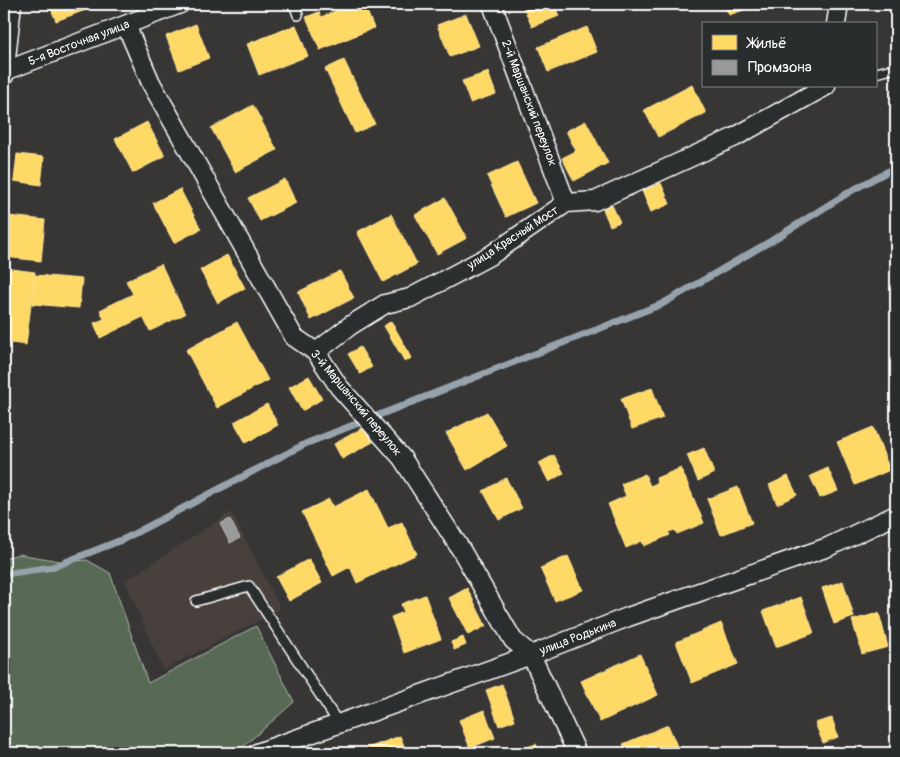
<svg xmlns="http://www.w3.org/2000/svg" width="900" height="757" font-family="Pangolin,sans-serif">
<rect width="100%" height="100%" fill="#373635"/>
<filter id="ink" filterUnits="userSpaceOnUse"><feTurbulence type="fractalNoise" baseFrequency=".02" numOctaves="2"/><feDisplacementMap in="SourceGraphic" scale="10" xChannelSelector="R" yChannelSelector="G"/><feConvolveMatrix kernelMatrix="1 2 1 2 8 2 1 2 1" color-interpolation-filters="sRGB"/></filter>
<g filter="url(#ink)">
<polygon fill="#47413e" points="231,512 281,609 163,670 125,581"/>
<polygon fill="#596b55" stroke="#acb5aa" points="18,554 66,562 87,560 110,573 148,683 256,626 294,702 236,753 4,753 4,559"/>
<g fill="#ffd966" stroke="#ffe494">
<polygon points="49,4 98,4 99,5 56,21"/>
<polygon points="338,4 364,4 374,28 320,50 306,17 319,12 321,17 340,9"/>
<polygon points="522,4 554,4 559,16 532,27"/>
<polygon points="724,4 761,4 729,15"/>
<polygon points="466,14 479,46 450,57 437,25"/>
<polygon points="196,24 209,58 179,70 166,36"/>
<polygon points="296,25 308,56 259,75 247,44"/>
<polygon points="587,27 597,52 548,72 538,47"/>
<polygon points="344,60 375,124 355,133 325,69"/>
<polygon points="488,72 496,94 470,103 462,81"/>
<polygon points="692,85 706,113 658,137 644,110"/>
<polygon points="253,105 277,150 235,172 211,128"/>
<polygon points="586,121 608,163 574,181 562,158 576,151 566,131"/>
<polygon points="147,122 165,156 133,173 115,139"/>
<polygon points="17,154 44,157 41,185 14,181"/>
<polygon points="517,162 536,203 506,217 487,176"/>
<polygon points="285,179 296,203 260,221 248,198"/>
<polygon points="661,183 670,204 651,212 642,191"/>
<polygon points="180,189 201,229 174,243 153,203"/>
<polygon points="445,198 467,238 437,254 415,215"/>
<polygon points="611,203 620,222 610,226 602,207"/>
<polygon points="391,214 417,264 383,282 357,232"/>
<polygon points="9,216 45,220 41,261 4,257"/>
<polygon points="227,255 245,288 218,303 200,270"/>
<polygon points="161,264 185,314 150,331 143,317 100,338 94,323 104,319 100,310 133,294 126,281"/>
<polygon points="4,268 35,272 26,345 4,342"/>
<polygon points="340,271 354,298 311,320 298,292"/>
<polygon points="35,275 82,279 79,308 32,304"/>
<polygon points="391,321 412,358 405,362 384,326"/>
<polygon points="237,322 268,380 217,408 186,350"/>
<polygon points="360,347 372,367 360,374 348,354"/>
<polygon points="309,376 322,399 302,411 289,387"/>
<polygon points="652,388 663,418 632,429 621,399"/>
<polygon points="267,404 278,425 246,443 234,422"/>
<polygon points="487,412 507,446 467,470 446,433"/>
<polygon points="364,427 373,442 342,459 334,444"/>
<polygon points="873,427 890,470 855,485 837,442"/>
<polygon points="704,448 714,473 698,481 687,455"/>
<polygon points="554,455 564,473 549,482 539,463"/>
<polygon points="681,468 704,523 677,534 675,530 668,532 670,535 644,546 642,541 626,548 608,504 626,496 621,484 645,474 650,486 657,483 656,478"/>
<polygon points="828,468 838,491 820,498 810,476"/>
<polygon points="788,476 797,495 777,504 769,485"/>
<polygon points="506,478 522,508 499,520 483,491"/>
<polygon points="738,487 752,523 721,535 707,499"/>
<polygon points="369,489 388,528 402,522 417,554 357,583 350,567 333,576 302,512 329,499 333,507"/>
<polygon points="568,556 583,590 555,601 540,568"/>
<polygon points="309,559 322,583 289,601 276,577"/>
<polygon points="896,559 896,582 890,562"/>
<polygon points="843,581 854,617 834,624 822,588"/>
<polygon points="467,588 486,626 468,635 449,598"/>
<polygon points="425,595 441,639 404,653 391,617 404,612 401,604"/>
<polygon points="801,597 814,633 776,647 763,611"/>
<polygon points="879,613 888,647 862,654 852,620"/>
<polygon points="721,623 738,664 692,683 676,642"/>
<polygon points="463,637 466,645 454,650 451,642"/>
<polygon points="640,654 658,695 600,722 581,681"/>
<polygon points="502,684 515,720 499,726 486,690"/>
<polygon points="484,710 495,738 470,748 459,720"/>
<polygon points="832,718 838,737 823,743 815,723"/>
<polygon points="668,725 680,753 627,753 623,744"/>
<polygon points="400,736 407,753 354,753"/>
<polygon points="536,744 540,753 510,753"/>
</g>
<polygon fill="#999" stroke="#b8b8b8" points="230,519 240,538 230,543 220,524"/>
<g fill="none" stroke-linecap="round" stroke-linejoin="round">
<polyline stroke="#97a3ac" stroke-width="7" points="4,574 53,567 124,539 305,444 662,304 771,241 851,191 896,167"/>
<defs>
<g id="lane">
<polyline points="294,4 298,15"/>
<polyline points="876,73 896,68"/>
<polyline points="196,601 249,586 339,724"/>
</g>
<g id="street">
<polyline points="492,4 566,203"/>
<polyline points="836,24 839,4"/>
<polyline points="126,25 151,83 294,337 316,352 339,387 402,458 460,548 513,640 531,655 577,753"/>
<polyline points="5,71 180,4"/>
<polyline points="4,76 12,4"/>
<polyline points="316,352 351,325 385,304 410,298 491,255 566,203 595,201 735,137 826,86"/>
<polyline points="257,753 531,655 628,617 828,547 896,515"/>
</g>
</defs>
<use href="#lane" stroke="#fff" stroke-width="12"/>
<use href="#street" stroke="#fff" stroke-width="21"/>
<use href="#lane" stroke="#2a2d2e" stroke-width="9"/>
<use href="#street" stroke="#2a2d2e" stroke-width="18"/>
</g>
</g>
<g text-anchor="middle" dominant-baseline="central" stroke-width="5" stroke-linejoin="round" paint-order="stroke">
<g font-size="12" fill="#fff" stroke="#2a2d2e">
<text transform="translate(79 43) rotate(-21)">5-я Восточная улица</text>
<text transform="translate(529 103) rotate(69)">2-й Маршанский переулок</text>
<text transform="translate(513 238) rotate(-33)">улица Красный Мост</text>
<text transform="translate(356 403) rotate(50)">3-й Маршанский переулок</text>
<text transform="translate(578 637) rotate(-21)">улица Родькина</text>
</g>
</g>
<rect width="900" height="757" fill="none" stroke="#2a2d2e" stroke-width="20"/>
<rect x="10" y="10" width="880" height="737" fill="none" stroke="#fff" stroke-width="2" filter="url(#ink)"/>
<rect x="702" y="22" width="175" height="65" fill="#2a2d2e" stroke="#7f8182"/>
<rect x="712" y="35" width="25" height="15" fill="#ffd966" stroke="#7f8182"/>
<text x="748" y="48" font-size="15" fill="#ffffff">Жильё</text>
<rect x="712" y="60" width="25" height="15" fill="#999999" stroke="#7f8182"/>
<text x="748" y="72" font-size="15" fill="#ffffff">Промзона</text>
</svg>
